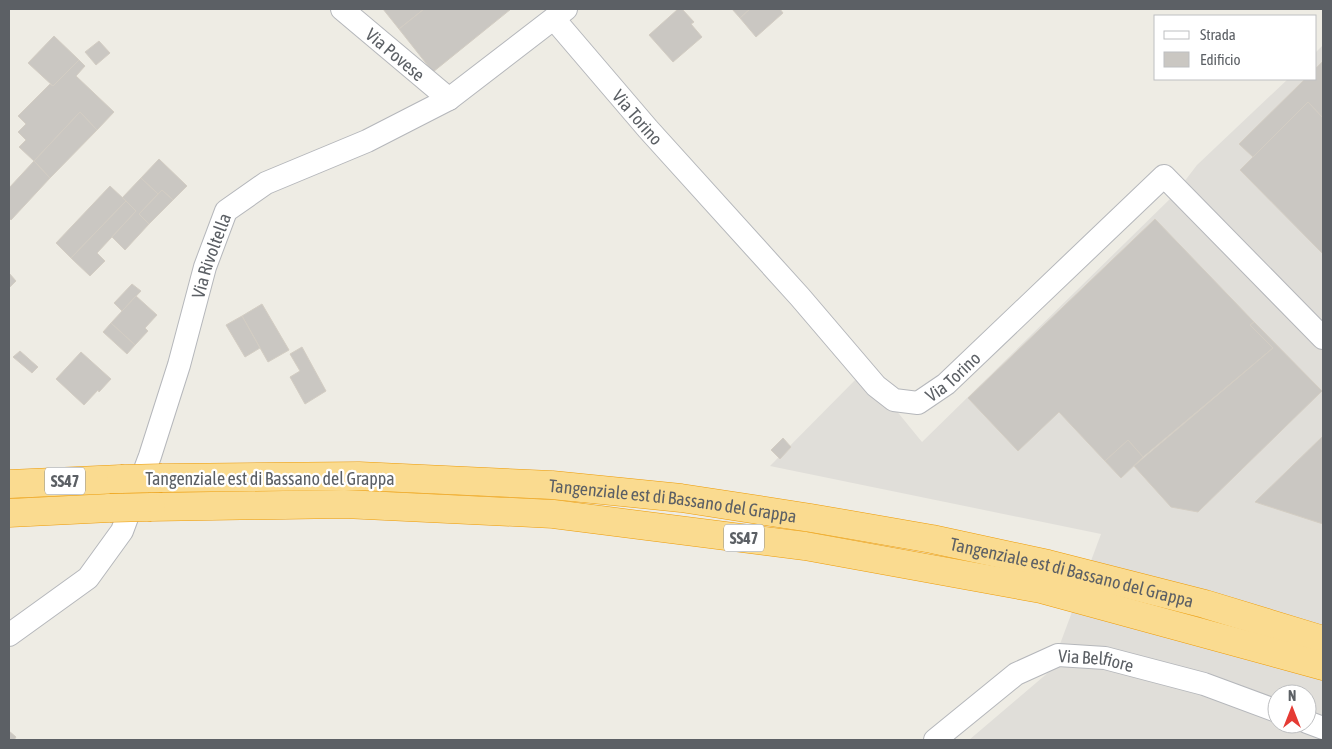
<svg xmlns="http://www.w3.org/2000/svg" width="1332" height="749" font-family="'Asap Condensed',sans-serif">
<rect width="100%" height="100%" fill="#eeece4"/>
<path fill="#e0ded9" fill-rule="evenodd" d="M1323 45V740H969L1050 671 1101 534 770 466 864 371 922 442 1174 195 1197 165 1288 79H1316V52ZM1277 694H1307V724H1277Z"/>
<g fill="#cac7c2" stroke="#d3cdc3">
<polygon points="383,9 424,9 399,29"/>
<polygon points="424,9 511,9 433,72 399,29"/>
<polygon points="678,9 682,9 694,22 691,24 702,37 673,62 649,35"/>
<polygon points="732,9 750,9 740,18"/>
<polygon points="750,9 780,9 783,13 756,37 740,18"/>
<polygon points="54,36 79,60 53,86 28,63"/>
<polygon points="99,41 110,53 96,65 85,52"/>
<polygon points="79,60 85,66 76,76 114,112 97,130 80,112 34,161 19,147 26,140 18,132 26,124 18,116 50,84 53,86"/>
<polygon points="1323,61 1323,118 1308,102 1253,157 1239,144 1305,79 1316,79 1316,68"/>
<polygon points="1308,102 1323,118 1323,254 1240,170"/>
<polygon points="80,112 97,130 50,178 34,161"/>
<polygon points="159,159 187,186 173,200 162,190 158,194 141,178"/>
<polygon points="34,161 50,178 11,220 9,218 9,188"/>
<polygon points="141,178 158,194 139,214 149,224 125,250 112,237 136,211 122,198"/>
<polygon points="110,186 126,201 71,258 56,243"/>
<polygon points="162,190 173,200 149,224 139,214"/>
<polygon points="126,201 136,211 97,253 105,261 90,276 71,258"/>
<polygon points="1155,219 1254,322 1250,325 1273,348 1143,457 1128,440 1105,461 1059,412 1018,451 968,398"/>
<polygon points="9,273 16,281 9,288"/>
<polygon points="132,284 141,291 122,311 114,303"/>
<polygon points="136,296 157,315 145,328 148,331 135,345 111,323"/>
<polygon points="262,304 289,350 268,362 242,316"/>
<polygon points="242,316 260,348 245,357 226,325"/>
<polygon points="1254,322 1322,391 1198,512 1171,507 1134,466 1273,348 1250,325"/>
<polygon points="111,323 135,345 127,354 103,332"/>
<polygon points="302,347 326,391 305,404 290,377 300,371 290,354"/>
<polygon points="20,351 38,367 32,373 13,357"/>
<polygon points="81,352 111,379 99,392 98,390 84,405 56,379"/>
<polygon points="1323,436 1323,524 1255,502"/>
<polygon points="783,438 791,447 780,459 771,450"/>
<polygon points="1128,440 1143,457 1121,478 1105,461"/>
<polygon points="9,731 16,737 14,740 9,740"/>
</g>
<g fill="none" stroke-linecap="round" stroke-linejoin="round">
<defs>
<g id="street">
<path id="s1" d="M342 9 449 99"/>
<path id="s2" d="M554 19 648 129 800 297 876 386 894 400 918 403 946 384 1164 176 1323 338"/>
<path id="s3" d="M9 635 88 578 122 531 150 456 179 365 205 267 226 211 266 183 367 141 449 99 566 9"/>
<polyline points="1307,722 1323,728"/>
<path id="s4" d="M935 740 1016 674 1058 655 1105 658 1204 684 1277 711"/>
</g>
<g id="highway">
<path id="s5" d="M162 478 359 476 552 485 681 498 811 518 932 539 1048 564 1205 604 1323 640"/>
<polyline points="9,484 121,479"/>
<polyline points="151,507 344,504 553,514 805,546 1041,589 1323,666"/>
<polyline points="9,513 110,508"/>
</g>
</defs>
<use href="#street" stroke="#b5b7bb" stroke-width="24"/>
<use href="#highway" stroke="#ed9b06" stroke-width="29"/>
<use href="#street" stroke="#fff" stroke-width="22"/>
<use href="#highway" stroke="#fadb90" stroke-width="28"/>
<defs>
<g id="highway-bridge">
<polyline points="121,479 162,478"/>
<polyline points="110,508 151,507"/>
</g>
</defs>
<use href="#highway-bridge" stroke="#ed9b06" stroke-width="29" stroke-linecap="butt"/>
<use href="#highway-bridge" stroke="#fadb90" stroke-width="28"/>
</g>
<g text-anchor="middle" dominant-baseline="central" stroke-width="4.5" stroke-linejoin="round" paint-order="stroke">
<g fill="#fff" stroke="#8d9093" stroke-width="1">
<rect x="45" y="467.5" width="40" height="27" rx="4"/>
<rect x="724" y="524.5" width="40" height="27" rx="4"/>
</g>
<g font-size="16" font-weight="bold" fill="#5c6065">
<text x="65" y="481">SS47</text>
<text x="744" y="538">SS47</text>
</g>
<g font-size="18" fill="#5c6065" stroke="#fff">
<text stroke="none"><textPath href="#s1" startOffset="70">Via Povese</textPath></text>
<text stroke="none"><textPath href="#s2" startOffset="129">Via Torino</textPath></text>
<text stroke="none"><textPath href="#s3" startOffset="445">Via Rivoltella</textPath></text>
<text stroke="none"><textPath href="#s2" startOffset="579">Via Torino</textPath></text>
<text x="270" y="478">Tangenziale est di Bassano del Grappa</text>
<text stroke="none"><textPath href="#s5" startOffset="512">Tangenziale est di Bassano del Grappa</textPath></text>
<text stroke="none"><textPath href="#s5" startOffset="918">Tangenziale est di Bassano del Grappa</textPath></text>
<text stroke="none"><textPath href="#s4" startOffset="189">Via Belfiore</textPath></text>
</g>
</g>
<rect width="1332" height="749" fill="none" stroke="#5c6065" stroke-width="20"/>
<rect x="1154" y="15" width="162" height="65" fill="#ffffff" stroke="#bebfc1"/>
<rect x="1164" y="31" width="25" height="8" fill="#ffffff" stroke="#bebfc1"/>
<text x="1200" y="40" font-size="15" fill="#5c6065">Strada</text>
<rect x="1164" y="52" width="25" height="15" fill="#cac7c2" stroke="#bebfc1"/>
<text x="1200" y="65" font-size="15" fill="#5c6065">Edificio</text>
<g transform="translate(1292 709)"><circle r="24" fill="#ffffff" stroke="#bebfc1"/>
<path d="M0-4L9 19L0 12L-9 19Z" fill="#e53b34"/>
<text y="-8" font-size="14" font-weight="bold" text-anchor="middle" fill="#5c6065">N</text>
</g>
</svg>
